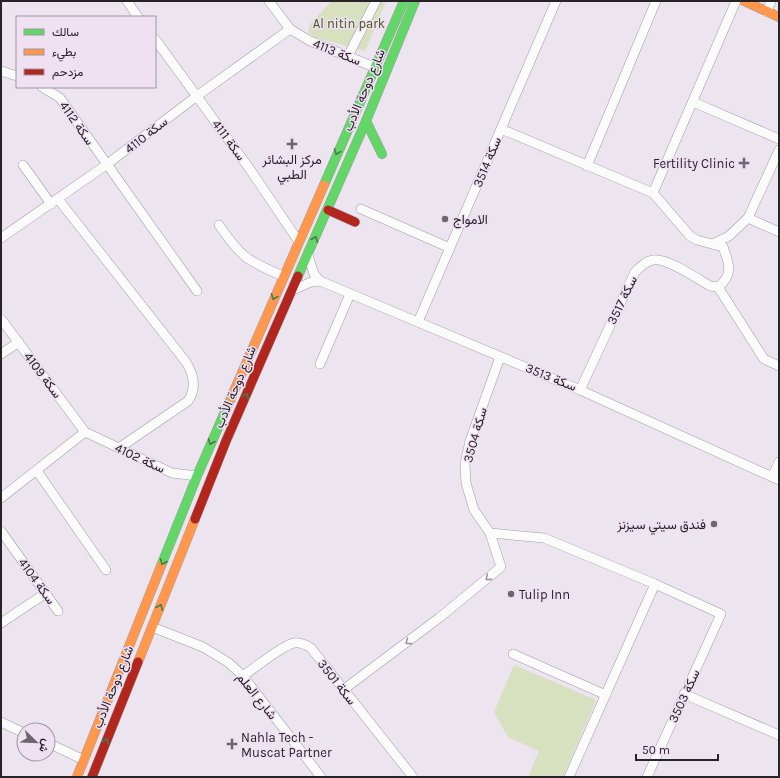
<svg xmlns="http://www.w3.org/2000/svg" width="780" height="778" font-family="Karla,Vazirmatn,sans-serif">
<rect width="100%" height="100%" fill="#ece4ee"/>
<g fill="#d7e0bf">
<polygon points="332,1 386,1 365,51 314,37 308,32 310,24"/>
<polygon points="514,665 596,700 563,777 528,777 539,751 508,737 494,712"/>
</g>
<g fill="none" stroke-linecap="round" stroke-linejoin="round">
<defs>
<g id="street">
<polyline points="127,1 138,17"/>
<polyline points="269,1 290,29 310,41 374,67"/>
<polyline points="767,12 771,1"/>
<polyline points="155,39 249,168 299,242"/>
<polyline points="348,56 376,1"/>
<polyline points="1,71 17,76"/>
<polyline points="42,87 60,98 197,291"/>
<polyline points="693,102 779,139"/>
<polyline points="501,129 653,193 690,236 697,240 723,247"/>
<polyline points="23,165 51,204"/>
<polyline points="587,166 656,1"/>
<polyline points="653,193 736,1"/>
<path d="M58 199 186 362C194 375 197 388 188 401L119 448"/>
<polyline points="361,209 450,248"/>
<polyline points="748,218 779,232"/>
<path d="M219 225C241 257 247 261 283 276"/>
<polyline points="1,238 106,165 197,96 290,29"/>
<polyline points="713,244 729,236 748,218 779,150"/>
<polyline points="308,255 314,274 320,281 580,390 779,480"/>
<polyline points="718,287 764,359 779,366"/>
<polyline points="293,290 311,282 320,281"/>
<polyline points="1,319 85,432 172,473 197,476"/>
<polyline points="418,322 556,1"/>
<polyline points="1,354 19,342"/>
<polyline points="320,364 350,294"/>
<path d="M580 390 635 272C640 267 646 261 653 260 666 257 698 279 710 286L718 287C734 275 729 263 723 247"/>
<polyline points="37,471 106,570"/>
<polyline points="772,477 779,462"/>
<polyline points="1,498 85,432"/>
<polyline points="1,531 58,611"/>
<polyline points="490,533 544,538 655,584 721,614 647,777"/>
<polyline points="1,623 46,593"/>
<polyline points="152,627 203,647 229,663 243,676 321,777"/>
<polyline points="513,654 606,695"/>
<path d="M243 676C253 669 283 645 294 643 300 642 306 645 311 648L413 777"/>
<polyline points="343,690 439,618 501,567 490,533 474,510 466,483 465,464 470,441 500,357"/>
<polyline points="684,694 779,735"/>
<polyline points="1,722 24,733"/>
<polyline points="48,743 84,760"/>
<polyline points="569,777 655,584"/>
</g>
<g id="fast">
<polyline points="366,121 382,154"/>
<polyline points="324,185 404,1"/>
<polyline points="298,276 366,121 415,1"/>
<polyline points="161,566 197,476 231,398"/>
</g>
<g id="slow">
<polyline points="744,1 779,17"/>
<polyline points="231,398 324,185"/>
<polyline points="138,662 195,519"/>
<polyline points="77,777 161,566"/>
</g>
<g id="jam">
<polyline points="328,210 355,222"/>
<polyline points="195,519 226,441 298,276"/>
<polyline points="92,777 138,662"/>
</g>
</defs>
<use href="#street" stroke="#a19ba3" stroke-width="10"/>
<use href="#fast" stroke="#a19ba3" stroke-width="10"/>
<use href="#slow" stroke="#a19ba3" stroke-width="10"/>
<use href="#jam" stroke="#a19ba3" stroke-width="10"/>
<use href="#street" stroke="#fcfbfc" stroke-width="9"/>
<use href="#fast" stroke="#63d668" stroke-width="9"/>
<use href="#slow" stroke="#ff974d" stroke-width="9"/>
<use href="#jam" stroke="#b3261e" stroke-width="9"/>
</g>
<defs><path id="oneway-chevron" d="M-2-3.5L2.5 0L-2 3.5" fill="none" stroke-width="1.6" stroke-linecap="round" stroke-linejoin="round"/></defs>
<g stroke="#467c48">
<use href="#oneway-chevron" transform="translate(337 152) rotate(113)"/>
<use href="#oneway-chevron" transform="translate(315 239) rotate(-67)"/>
<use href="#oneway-chevron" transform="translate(274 297) rotate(113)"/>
<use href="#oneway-chevron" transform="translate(246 396) rotate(-66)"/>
<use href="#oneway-chevron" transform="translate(211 442) rotate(113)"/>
<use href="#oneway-chevron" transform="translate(163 562) rotate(112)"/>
<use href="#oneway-chevron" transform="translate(160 607) rotate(-68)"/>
<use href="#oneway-chevron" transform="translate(106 741) rotate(-68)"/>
</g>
<g stroke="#9d999d">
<use href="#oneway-chevron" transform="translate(488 578) rotate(140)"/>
<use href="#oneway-chevron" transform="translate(408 642) rotate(143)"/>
</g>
<g fill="#6d666e" stroke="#efe0f2" stroke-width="1.5">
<path d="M290 138h4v4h4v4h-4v4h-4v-4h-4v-4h4z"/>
<path d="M742 157h4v4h4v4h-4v4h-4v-4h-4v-4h4z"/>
<circle cx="445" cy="219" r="4"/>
<circle cx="714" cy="524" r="4"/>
<circle cx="511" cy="594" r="4"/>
<path d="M230 738h4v4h4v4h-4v4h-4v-4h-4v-4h4z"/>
</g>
<g text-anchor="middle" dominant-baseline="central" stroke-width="3" stroke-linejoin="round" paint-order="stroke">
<g font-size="13" fill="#46551f" stroke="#efe0f2">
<text x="349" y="23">Al nitin park</text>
</g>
<g font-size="13" fill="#282229" stroke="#efe0f2">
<text transform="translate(337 52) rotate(22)">سكة 4113</text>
<text transform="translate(364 90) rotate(-67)">شارع دوحة الأدب</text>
<text transform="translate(77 123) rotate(55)">سكة 4112</text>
<text transform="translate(146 135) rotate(-38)">سكة 4110</text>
<text transform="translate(229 140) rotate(54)">سكة 4111</text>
<text transform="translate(487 162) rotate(-67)">سكة 3514</text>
<text transform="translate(622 300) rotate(-64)">سكة 3517</text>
<text transform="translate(43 375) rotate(53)">سكة 4109</text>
<text transform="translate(551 377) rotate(22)">سكة 3513</text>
<text transform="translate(235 387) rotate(-67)">شارع دوحة الأدب</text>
<text transform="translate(475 435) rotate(-74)">سكة 3504</text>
<text transform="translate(140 458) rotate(25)">سكة 4102</text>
<text transform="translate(37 581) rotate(54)">سكة 4104</text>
<text transform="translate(337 682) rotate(52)">سكة 3501</text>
<text transform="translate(113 687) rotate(-68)">شارع دوحة الأدب</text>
<text transform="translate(257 696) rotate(51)">شارع العلم</text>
<text transform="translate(684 696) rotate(-65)">سكة 3503</text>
</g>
<g font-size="13" fill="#282229" stroke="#efe0f2" text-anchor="start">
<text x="292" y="159" text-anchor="middle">مركز البشائر<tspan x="292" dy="15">الطبي</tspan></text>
<text x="735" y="163" text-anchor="end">Fertility Clinic</text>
<text x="453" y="219">الامواج</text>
<text x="706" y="524" text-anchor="end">فندق سيتي سيزنز</text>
<text x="519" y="594">Tulip Inn</text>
<text x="241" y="737">Nahla Tech -<tspan x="241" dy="15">Muscat Partner</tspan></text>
</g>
</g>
<rect width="780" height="778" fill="none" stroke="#282229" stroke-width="4"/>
<rect x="16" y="16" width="140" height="72" fill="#efe0f2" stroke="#9f94a2"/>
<rect x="24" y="29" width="20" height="6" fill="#63d668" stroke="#9f94a2"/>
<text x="52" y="36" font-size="12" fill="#282229">سالك</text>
<rect x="24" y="49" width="20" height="6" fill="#ff974d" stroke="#9f94a2"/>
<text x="52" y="56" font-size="12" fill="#282229">بطيء</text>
<rect x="24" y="69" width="20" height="6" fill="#b3261e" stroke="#9f94a2"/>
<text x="52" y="76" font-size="12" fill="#282229">مزدحم</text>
<g transform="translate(36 742) rotate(113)"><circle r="19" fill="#efe0f2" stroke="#9f94a2"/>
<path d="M0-3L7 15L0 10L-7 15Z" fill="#6d666e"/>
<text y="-6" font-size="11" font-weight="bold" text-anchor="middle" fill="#282229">ش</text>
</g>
<path d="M636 754v6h82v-6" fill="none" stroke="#282229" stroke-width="2"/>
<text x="642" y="754" font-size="12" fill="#282229" stroke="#efe0f2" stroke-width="3" paint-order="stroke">50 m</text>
</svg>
